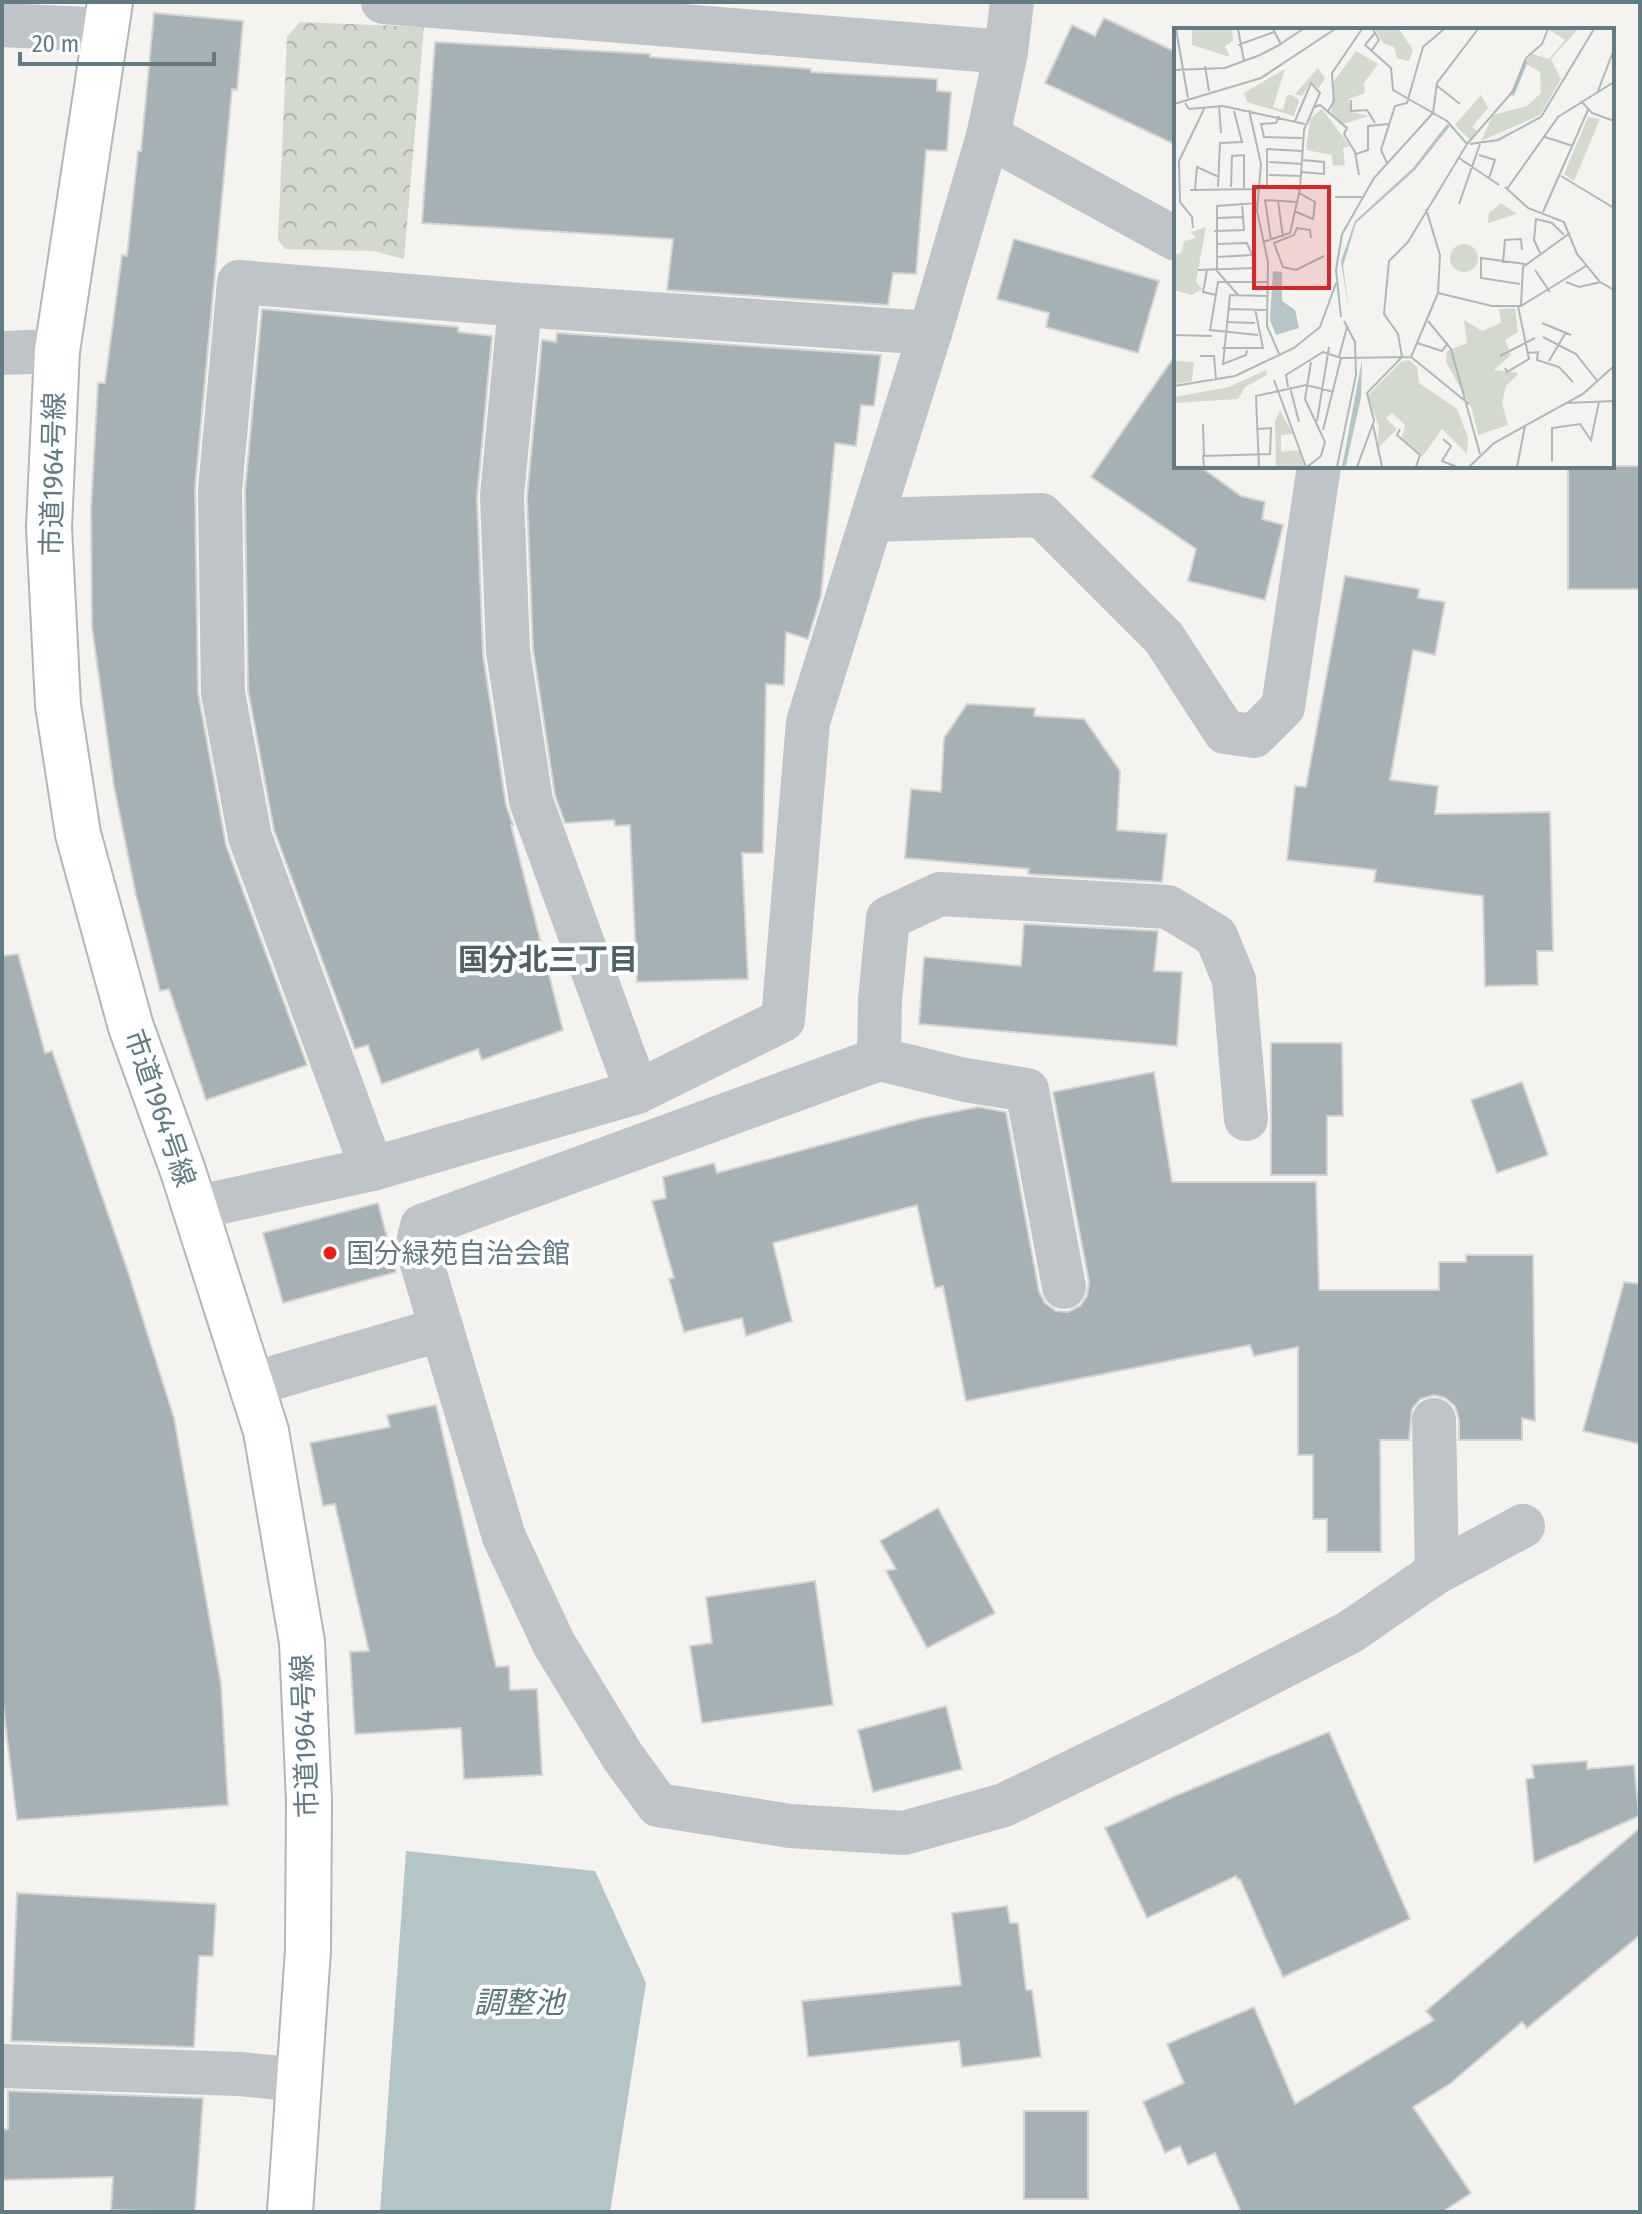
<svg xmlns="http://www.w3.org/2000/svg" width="1642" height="2214" font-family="'Fira Sans Condensed','Noto Sans JP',sans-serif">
<defs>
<pattern id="park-crowns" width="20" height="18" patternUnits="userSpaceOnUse" patternTransform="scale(2)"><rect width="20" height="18" fill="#d4d9ce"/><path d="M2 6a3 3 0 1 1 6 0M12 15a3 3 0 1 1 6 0" fill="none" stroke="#afb5ad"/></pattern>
</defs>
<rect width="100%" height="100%" fill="#f4f3ef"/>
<polygon fill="url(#park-crowns)" points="300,22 424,27 404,259 374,251 285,249 278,240 287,37"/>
<polygon fill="#b3c5c7" points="406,1851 595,1871 646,1983 610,2212 380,2212"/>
<g fill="#a5b1b4" stroke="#d5d4d2" stroke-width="2">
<polygon points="154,13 243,21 237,90 232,89 195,488 198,693 226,845 307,1065 206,1100 169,989 160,991 136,895 114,786 92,627 91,509 98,383 105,383 122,255 127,256 138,151 141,151"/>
<polygon points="1104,18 1176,52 1176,145 1045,83 1072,25 1095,36"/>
<polygon points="435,42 650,54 650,57 811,69 811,72 937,79 937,91 951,92 947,151 926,150 916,274 893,273 888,305 667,290 673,239 422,223"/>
<polygon points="1014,239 1159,281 1138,353 1046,327 1049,313 997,299"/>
<polygon points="262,309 458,327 458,332 492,336 477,497 483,655 506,805 513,825 511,825 563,1030 482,1060 478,1049 382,1084 368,1045 355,1049 274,830 248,690 245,491"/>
<polygon points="557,333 881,355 874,406 861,405 856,446 835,443 821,596 808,639 786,632 784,685 766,684 763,853 742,853 748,979 637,982 630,825 615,826 614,820 565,823 555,795 533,649 527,497 542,340 556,342"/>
<polygon points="1176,354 1176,466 1199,466 1241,496 1265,502 1262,519 1283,525 1265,600 1188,581 1196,549 1091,477"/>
<rect x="1568" y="466" width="72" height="123"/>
<polygon points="1345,576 1419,589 1418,598 1445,602 1435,655 1413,650 1390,780 1438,786 1435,814 1550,812 1553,951 1537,951 1538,985 1485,986 1483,896 1374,882 1376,870 1287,860 1295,786 1306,787"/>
<polygon points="967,704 1035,708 1034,716 1084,719 1120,771 1117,830 1167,834 1162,882 1028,874 1029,869 905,858 911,789 941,792 944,738"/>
<polygon points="1024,924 1158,931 1154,971 1182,972 1177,1046 919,1024 924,957 1021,966"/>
<polygon points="18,954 45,1053 52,1051 128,1272 174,1418 221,1684 228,1805 17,1820 2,1696 2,956"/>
<polygon points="1271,1043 1342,1043 1343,1116 1327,1116 1327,1175 1271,1175"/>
<polygon points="1154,1072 1172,1182 1316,1182 1319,1290 1439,1290 1439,1262 1466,1262 1466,1255 1533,1255 1535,1421 1522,1418 1522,1440 1459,1440 1459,1420 1455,1406 1445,1398 1434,1395 1420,1399 1412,1409 1409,1440 1380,1440 1381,1552 1327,1552 1327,1519 1313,1519 1313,1455 1298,1455 1298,1347 1254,1356 1250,1345 966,1401 943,1286 935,1288 917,1205 773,1243 792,1321 746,1336 742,1318 684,1332 669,1279 674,1278 652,1201 666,1198 663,1177 714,1163 717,1173 918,1119 978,1107 1006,1112 1039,1292 1045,1303 1056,1311 1068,1312 1080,1306 1087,1296 1089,1282 1053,1092"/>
<polygon points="1522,1082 1548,1155 1497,1173 1471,1100"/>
<polygon points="378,1203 396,1272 283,1303 263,1233"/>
<polygon points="1624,1282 1640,1284 1640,1444 1583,1431"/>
<polygon points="436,1405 496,1667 509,1666 510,1690 537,1689 542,1775 464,1779 461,1728 355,1734 350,1652 369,1651 335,1504 323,1506 310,1443 390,1427 387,1415"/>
<polygon points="938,1508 995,1613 927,1648 886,1571 896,1569 880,1541"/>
<polygon points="815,1581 833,1705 702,1723 690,1646 712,1643 706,1597"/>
<polygon points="946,1706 962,1769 873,1792 858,1730"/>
<polygon points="1329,1732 1410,1919 1283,1977 1240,1879 1238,1880 1236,1876 1147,1918 1105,1828 1175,1796"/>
<polygon points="1587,1761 1587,1769 1634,1765 1639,1816 1534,1863 1526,1779 1534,1778 1532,1765"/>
<polygon points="1640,1828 1640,1935 1527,2028 1522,2022 1451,2083 1413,2107 1471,2193 1442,2212 1241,2212 1215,2153 1188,2165 1180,2146 1165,2153 1143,2102 1184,2083 1167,2044 1254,2007 1295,2104 1434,2020 1426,2011"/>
<polygon points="17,1893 216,1904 213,1956 199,1956 194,2047 11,2041"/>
<polygon points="1007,1906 1010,1923 1018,1923 1026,1990 1032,1990 1041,2057 962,2067 959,2041 808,2057 802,2001 961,1985 952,1913"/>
<polygon points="8,2091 203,2098 195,2212 111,2210 113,2177 2,2180 2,2130 8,2129"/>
<rect x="1024" y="2111" width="64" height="88"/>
</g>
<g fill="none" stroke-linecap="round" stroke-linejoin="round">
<defs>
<polyline id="secondary" points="110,2 57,351 49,527 58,705 78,834 131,1027 183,1171 266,1431 302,1642 309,1801 308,1950 290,2212"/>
</defs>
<use href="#secondary" stroke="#aeb7ba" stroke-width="48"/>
<g stroke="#bec4c7" stroke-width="44">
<polyline points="383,2 1006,52"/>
<polyline points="2,25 106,30"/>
<polyline points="988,136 1176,239"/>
<polyline points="520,305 502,496 508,651 531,801 637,1092"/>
<polyline points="2,353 57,351"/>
<polyline points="872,520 1041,515 1164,638 1225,732 1254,736 1283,707 1319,466"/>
<polyline points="879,1059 880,1000 888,918 940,894 1168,907 1216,936 1234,980 1246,1119"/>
<polyline points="372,1169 250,837 223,693 220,490 239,282 520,305 930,333"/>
<polyline points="194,1208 372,1169 637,1092 783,1020 808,722 930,333 988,136 1006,52 1012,2"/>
<polyline points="1064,1287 1027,1090 965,1080 879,1059 422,1226 417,1247 504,1537 554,1644 623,1757 658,1805 790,1826 904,1833 1004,1805 1181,1719 1350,1632 1437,1572 1523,1526"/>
<polyline points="252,1384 442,1329"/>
<polyline points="1434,1420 1437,1572"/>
<polyline points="2,2066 240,2074 299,2080"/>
</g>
<use href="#secondary" stroke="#fff" stroke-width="44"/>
</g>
<circle fill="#ef1b14" stroke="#fff" stroke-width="3" cx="330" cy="1253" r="8"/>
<g text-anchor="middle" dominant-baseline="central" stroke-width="8" stroke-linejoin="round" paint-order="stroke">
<g font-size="28" fill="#617a83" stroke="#fff">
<text transform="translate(53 474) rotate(-89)">市道1964号線</text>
<text transform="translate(160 1108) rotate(71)">市道1964号線</text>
<text transform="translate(305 1736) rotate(-92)">市道1964号線</text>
</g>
<g font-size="28" fill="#617a83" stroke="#fff" text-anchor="start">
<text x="346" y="1253">国分緑苑自治会館</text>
</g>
<g font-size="30" font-weight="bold" fill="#4f6167" stroke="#fff">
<text x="548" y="960">国分北三丁目</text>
</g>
<g font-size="30" font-style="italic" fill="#58777a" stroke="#fff">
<text x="519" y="2003">調整池</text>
</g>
</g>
<g transform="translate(1174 28)">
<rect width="440" height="440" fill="#f4f3ef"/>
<path d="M307 67 314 80 298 99 305 104 296 112 281 97ZM327 175 343 186 314 195 315 185ZM92 342 93 347 71 359 64 371 0 375V369L55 359ZM106 383 119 406 107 407V424L126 422 130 439H102L101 393Z" fill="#d4d9ce"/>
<path d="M18 1H58L59 13 51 18 56 29 18 17ZM201 1H225L239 22 235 33 223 30 220 19 209 15ZM374 1H404L377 31 387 51 366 87 307 113 319 87 353 78 367 65 366 44 350 35 358 26 375 31 391 12ZM144 40 151 50 145 60 136 55 128 68 121 66ZM111 41 99 79 109 82 113 67H118L125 72 120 88 73 74 70 65ZM276 230a14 14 0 1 1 28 0a14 14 0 1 1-28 0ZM341 280 344 304 331 312 337 327 320 342 345 345 332 358 328 375 334 397 304 407 298 381 272 334 273 323 293 315 290 292 308 303 327 295 325 281ZM235 332 243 339 245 355 283 381 294 409 293 426 268 401 248 429 228 410 231 397 218 385 212 390 223 401 203 421 205 399 193 368 228 333ZM0 333 20 334 18 353 0 356Z" fill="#d4d9ce"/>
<path d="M182 23 204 36 190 55 191 65 175 71 177 84 195 88 166 97 157 84 160 53ZM148 81 176 118 169 120 171 137 159 138 158 127 132 122 136 91ZM414 89 426 91 400 153 390 146ZM32 199 22 254 28 261 18 267 0 262V227L7 225 10 213 22 210 17 204Z" fill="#d4d9ce"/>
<path d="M273 96 276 98 241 142 182 195 169 238 175 284 167 233 181 193 239 140ZM99 243 108 244V273L121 282 125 300 102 307 96 292ZM188 332 187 370 172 437 168 439Z" fill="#b3c5c7"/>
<path fill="none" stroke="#b3c5c7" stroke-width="4" d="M338 67 352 33"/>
<path fill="none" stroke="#acb8ba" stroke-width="2" d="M2 1 14 70M64 1 70 33M201 5 191 17 217 40 219 62 273 93 293 116M108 15 129 1M64 17 100 4M198 22 205 12 199 1M31 38 35 63M0 42 51 40 86 27 107 16 99 1M262 57 286 76M424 63 440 21M177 72V83L193 82 201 95M407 73 418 85 440 93M11 75 15 81 49 78 131 96M0 76 87 50 161 1M45 78 47 105M141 79 146 77 173 100 170 106 181 124 185 147M75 82 87 136 83 183 94 234 93 298 106 328M154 83 160 73 158 45 188 1M259 85 263 55 304 1M105 88 102 95 87 96 90 109 128 110M371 109 399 118M296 116 324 112 367 89 420 1M182 126 194 122V98L215 96M305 127 321 132 315 150M285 130 325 157M95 134 128 136M213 135 207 122 221 78 233 75 249 19 270 1M128 144 150 146V134L128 132M95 147 127 148M387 148 440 180M44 159 46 115 68 114 60 83M57 159 58 128 70 127V160M331 159 354 180 390 194 403 226 426 254 440 262M21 161 23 139 45 149M126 161 93 159V121L128 123M333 161 384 89 440 54M16 162 85 161M161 169H188M104 173 109 209M285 176 306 116M120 183 139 191 141 174 125 165M369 184 414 82M43 190 69 189M19 200 18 189 6 174 5 133 31 79M40 203 70 202 68 175M137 210 136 202 123 200 120 207 100 215 109 239 122 242 150 228M97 212 91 172 123 174M89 214 116 205 126 161 130 102 146 65 137 55 121 93M42 216 73 215 78 227 42 229M366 225 360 212 362 191 378 195 390 207M329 235 331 212 347 211 348 222M24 242 79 240V253M33 242 29 264 42 267M361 242 376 264M392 254 405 259 427 254M346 256 307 250V230L351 236M264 265 318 278H347L412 238M64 267 43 243V178L83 175M347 278 349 239 396 205M54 281 92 282M0 284 1 307 38 308M167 289 162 242 168 206 200 150 259 85M254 293 277 321 306 426M52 294 81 295M368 295 397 307M84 307 36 302 44 254H94M369 309 402 326 424 354M243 315 268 323 274 315M48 320H89L81 281M73 322 72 327 49 336 56 267 93 268M354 325 364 324 363 332 385 339 399 354M26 328H40L42 352M326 328 361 310M165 329 173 299M237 329 264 265 266 227 252 181M375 333 392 304M331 340 333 344 355 331 344 278M100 352 132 439M0 358 61 348 120 320 146 299 162 255M114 359 112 347 149 324 167 330 237 329 295 376M116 359 125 394M393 375 440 373M143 393 155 319M29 396 30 428M199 397 208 439M226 401 223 407 246 427 242 439M149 402 167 330M269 411 277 418 268 433 283 439M378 433V400L406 396 417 412 425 374M30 439 29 428 96 426 97 400 84 401M85 439 82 368 132 357 160 364M133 439 147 428 151 414 131 371 137 334M163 439 182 347 181 314 170 293M183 439 200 393 193 365 228 329 224 306 210 286 215 233 234 214 293 116 340 62 352 30 368 16 374 1M295 439 320 415 409 366 440 338M343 439 351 398"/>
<path fill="#d62828" fill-opacity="0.15" stroke="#d62828" stroke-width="4" d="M80 159H155V260H80Z"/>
<rect width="440" height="440" fill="none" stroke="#617a83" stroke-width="4"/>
</g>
<rect width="1642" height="2214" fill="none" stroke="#617a83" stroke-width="8"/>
<path d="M20 52v12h194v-12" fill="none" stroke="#617a83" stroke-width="4"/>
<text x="32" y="52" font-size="24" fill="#617a83" stroke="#ffffff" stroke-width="6" paint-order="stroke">20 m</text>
</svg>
